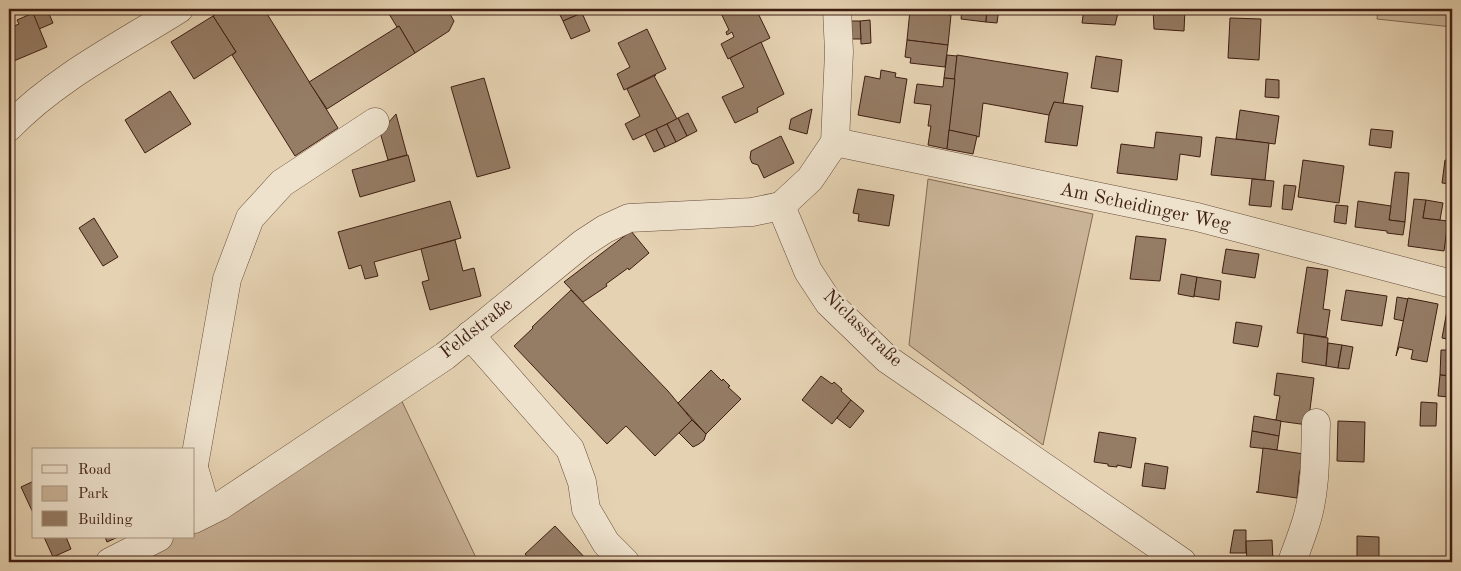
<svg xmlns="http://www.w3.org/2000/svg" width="1461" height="571" font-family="'Old Standard TT',serif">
<rect width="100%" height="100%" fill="#e5d2b2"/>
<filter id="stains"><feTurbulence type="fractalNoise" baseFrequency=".004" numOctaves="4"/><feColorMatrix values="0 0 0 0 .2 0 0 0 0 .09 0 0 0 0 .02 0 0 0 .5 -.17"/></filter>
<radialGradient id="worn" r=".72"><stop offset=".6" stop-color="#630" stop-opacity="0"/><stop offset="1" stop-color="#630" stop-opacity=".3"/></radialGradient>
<g fill="#c9b397" stroke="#846854">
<polygon points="1378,9 1452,9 1452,27 1377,19"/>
<polygon points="928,179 1093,214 1043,445 909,345"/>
<polygon points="398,393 478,562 118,562 167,537 194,537 194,523"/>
</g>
<g fill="#957c65" stroke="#3f1e12">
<polygon points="31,9 47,9 53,23 39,29"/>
<polygon points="224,9 264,9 338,128 295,156 232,55 236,52 213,16"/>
<polygon points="386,9 447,9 454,21 449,31 415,53 399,26 397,27"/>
<polygon points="557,9 591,9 563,21"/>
<polygon points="719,9 756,9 770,38 728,59 721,44 734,37 732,32 727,35 726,32 729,30"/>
<polygon points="962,9 987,9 986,22 961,19"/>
<polygon points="987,9 999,9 997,23 986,22"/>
<polygon points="1084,9 1119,9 1115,25 1082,23"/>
<polygon points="1153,9 1185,9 1184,31 1154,29"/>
<polygon points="1271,9 1291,9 1291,13 1271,12"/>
<polygon points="910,10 951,15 948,45 907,40"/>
<polygon points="33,13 47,47 9,63 9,28 19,24 17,20"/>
<polygon points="582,13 590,31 571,39 563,21"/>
<polygon points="213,16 236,52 194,79 171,42"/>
<polygon points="1230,18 1261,19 1259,60 1228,58"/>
<polygon points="870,20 871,43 861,44 860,21"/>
<polygon points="849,21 860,21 861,39 850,39"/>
<polygon points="399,26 415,53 327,109 309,82"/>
<polygon points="647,29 666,69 624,90 617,74 630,67 618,43"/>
<polygon points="907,40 948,45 945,67 910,63 911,58 905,57"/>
<polygon points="761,42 784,94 757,108 758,112 735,123 722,97 744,87 730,58"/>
<polygon points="947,55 957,56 955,79 944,78"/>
<polygon points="957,55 1068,73 1063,104 1054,102 1049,115 983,103 979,137 949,130"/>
<polygon points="1096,56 1122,60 1118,92 1091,88"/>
<polygon points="881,70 896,73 895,77 907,79 900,123 858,115 865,76 880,79"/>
<polygon points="656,75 654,76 677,119 633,140 625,124 640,116 627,89"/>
<polygon points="484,78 510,168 477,177 451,87"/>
<polygon points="944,78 955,79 947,149 928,145 931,126 928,126 931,105 914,103 917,84 943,87"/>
<polygon points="1266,79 1279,80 1279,98 1265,97"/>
<polygon points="170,91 191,124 145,153 125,120"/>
<polygon points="1054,102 1083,106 1077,146 1045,142 1049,115"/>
<polygon points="812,109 807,134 789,129 791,119"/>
<polygon points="1240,110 1279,116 1275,144 1236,139"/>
<polygon points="688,113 697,131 687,136 678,118"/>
<polygon points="396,114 407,155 388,160 380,132"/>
<polygon points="678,118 687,136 676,142 667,124"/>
<polygon points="667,124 676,142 665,147 656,129"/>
<polygon points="656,129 665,147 654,152 645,134"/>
<polygon points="1371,129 1393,131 1391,148 1369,145"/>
<polygon points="949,130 977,136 973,154 947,149"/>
<polygon points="1156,132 1202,137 1200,157 1180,154 1177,180 1117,173 1121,144 1154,148"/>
<polygon points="781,136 794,163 764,178 758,165 752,163 750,158 751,151"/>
<polygon points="1216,137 1269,143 1265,180 1211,175"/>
<polygon points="408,155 415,181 360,197 352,170"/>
<polygon points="1303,160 1344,166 1339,203 1298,197"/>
<polygon points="1445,160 1452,161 1452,184 1442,183"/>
<polygon points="1395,172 1409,173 1405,222 1389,220"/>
<polygon points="1252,179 1274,181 1271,207 1249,205"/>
<polygon points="1284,185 1296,186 1292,210 1282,209"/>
<polygon points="858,189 894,195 889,226 858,221 859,214 853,213"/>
<polygon points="1414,199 1426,200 1423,218 1448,221 1444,251 1408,246"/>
<polygon points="1426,200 1443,203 1440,220 1423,218"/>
<polygon points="450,201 461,238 374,262 378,276 365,279 361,265 349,269 338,232"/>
<polygon points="1358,201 1391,206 1389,220 1405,222 1403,235 1387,233 1387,231 1355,227"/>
<polygon points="1336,205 1348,206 1346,224 1334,222"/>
<polygon points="94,218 118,257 103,266 79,228"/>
<polygon points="631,231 649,253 629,270 628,268 606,284 607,286 583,302 564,282"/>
<polygon points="1136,236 1166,239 1160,281 1130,279"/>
<polygon points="455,240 463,271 474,268 481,296 430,310 422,282 429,280 421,249"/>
<polygon points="1226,249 1259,254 1255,278 1222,273"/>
<polygon points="1307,267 1328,270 1323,309 1330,310 1326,337 1297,333"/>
<polygon points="1181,274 1197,277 1194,297 1178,294"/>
<polygon points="1197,277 1221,281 1219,300 1194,296"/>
<polygon points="571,290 668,391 692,420 655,456 626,426 607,444 514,346 533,328 532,327"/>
<polygon points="1346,290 1387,296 1382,326 1341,320"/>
<polygon points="1397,297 1408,299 1404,321 1394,319"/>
<polygon points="1408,298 1438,304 1427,362 1411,359 1413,350 1399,347 1396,356"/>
<polygon points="1448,305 1452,306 1452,340 1442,338"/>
<polygon points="1236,322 1262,326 1258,347 1233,343"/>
<polygon points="1304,334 1328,338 1326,366 1302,362"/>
<polygon points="1328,343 1342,345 1338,368 1326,366"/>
<polygon points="1342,345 1353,347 1349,369 1338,368"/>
<polygon points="1441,350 1452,350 1452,376 1440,375"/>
<polygon points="711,370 722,381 723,379 730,386 728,387 741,399 706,434 678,403"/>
<polygon points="1277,373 1314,378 1308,425 1271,420 1276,420 1280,396 1274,395"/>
<polygon points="1440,375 1452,376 1452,389 1449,388 1449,397 1438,396"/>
<polygon points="821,376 832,384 834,382 842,389 841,391 851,400 832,424 802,400"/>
<polygon points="851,400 864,411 850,428 837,418"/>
<polygon points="1421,402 1437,403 1436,426 1420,426"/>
<polygon points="1254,416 1281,421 1279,436 1252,431"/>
<polygon points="692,420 706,434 704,440 699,444 693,447 679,433"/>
<polygon points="1338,421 1365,422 1364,462 1337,461"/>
<polygon points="1252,431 1279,436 1277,450 1250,447"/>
<polygon points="1099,432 1136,438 1131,468 1117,465 1117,467 1108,466 1108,464 1094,462"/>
<polygon points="1263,448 1304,454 1299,475 1297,498 1256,492 1258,492"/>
<polygon points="1145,463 1168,467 1165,489 1142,486"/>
<polygon points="34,481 34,515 21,487"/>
<polygon points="555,526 589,562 532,562 525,554"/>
<polygon points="1234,530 1246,530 1246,553 1230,553"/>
<polygon points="1357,536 1379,537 1379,562 1357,562"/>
<polygon points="44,537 66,537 71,549 53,557"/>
<polygon points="105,537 118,537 107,542"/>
<polygon points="1272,540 1273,562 1247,562 1246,541"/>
</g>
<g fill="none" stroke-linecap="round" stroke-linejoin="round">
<defs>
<g id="minor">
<path d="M9 127C56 78 122 45 179 9"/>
<polyline points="835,142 1197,217 1452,284"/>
<polyline points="781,206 808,271 829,303 887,359 1182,562"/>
<polyline points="781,206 810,179 835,142 839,52 837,9"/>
<polyline points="470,335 570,449 582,482 586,509 606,543 625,562"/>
<polyline points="194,465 227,279 250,218 282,183 375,122"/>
<polyline points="194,468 207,512"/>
<polyline points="194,519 220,506 445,356 582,244 605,229 629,218 752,212 781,206"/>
<polyline points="110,562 159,537"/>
<path d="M1292 562C1297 548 1303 533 1307 519 1316 488 1315 455 1316 423"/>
</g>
</defs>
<use href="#minor" stroke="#684b3a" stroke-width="29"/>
<use href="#minor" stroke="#eee2cd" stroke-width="28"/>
</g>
<g text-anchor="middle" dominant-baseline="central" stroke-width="5" stroke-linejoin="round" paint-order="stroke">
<g font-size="19" fill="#3f1e12" stroke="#eee2cd">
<text transform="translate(1145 208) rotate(12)">Am Scheidinger Weg</text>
<text transform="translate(477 329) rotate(-38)">Feldstraße</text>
<text transform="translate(862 329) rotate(44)">Niclasstraße</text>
</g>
</g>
<rect width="1461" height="571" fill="none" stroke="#e5d2b2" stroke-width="30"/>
<rect x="10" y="10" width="1441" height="551" fill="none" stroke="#3f1e12" stroke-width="2.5"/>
<rect x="15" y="15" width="1431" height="541" fill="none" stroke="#3f1e12"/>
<rect x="32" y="448" width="162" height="90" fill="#eee2cd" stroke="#a89482"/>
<rect x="42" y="465" width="25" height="8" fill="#eee2cd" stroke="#a89482"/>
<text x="78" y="474" font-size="15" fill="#3f1e12">Road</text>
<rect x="42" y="486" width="25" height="15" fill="#c9b397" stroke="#a89482"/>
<text x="78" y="498" font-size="15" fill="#3f1e12">Park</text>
<rect x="42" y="511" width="25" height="15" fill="#957c65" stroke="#a89482"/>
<text x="78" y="524" font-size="15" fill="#3f1e12">Building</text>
<rect width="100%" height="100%" filter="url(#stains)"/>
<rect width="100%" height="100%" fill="url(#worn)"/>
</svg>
